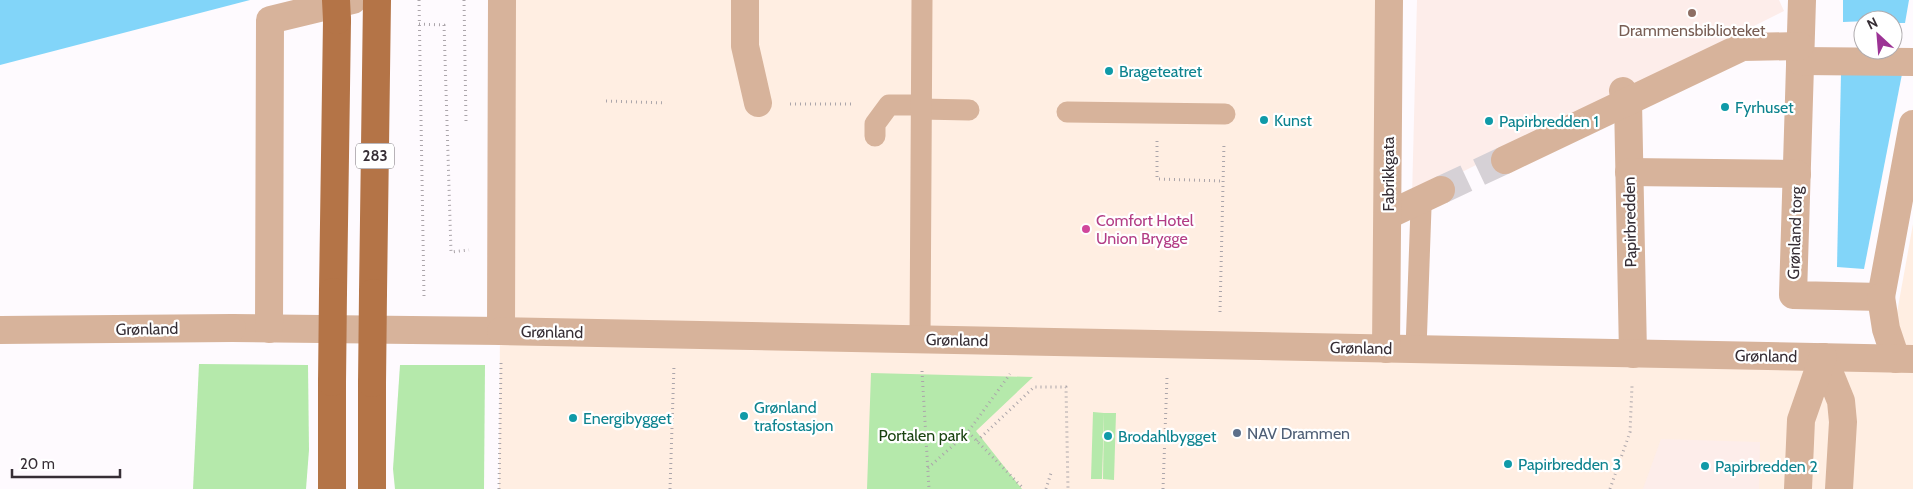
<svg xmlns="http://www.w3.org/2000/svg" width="1913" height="489" font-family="Cabin,sans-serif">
<rect width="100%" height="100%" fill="#fefafe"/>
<polygon fill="#ffeee2" points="502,0 1389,0 1386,348 1896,359 1896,318 1913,224 1913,489 499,489"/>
<g fill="#fdedea">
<polygon points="1417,0 1779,0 1784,11 1412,197"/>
<polygon points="1661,439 1760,442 1759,489 1643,489"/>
</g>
<g fill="#b5e9ab">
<polygon points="199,364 308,365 309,450 306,489 193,489"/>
<polygon points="400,365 485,365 484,489 395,489 393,469"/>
<polygon points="871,373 1033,377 976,431 1022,489 867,489"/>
<polygon points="1093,412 1104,413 1102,479 1091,479"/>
<polygon points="1104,413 1116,413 1114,480 1103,479"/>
</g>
<g fill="#82d5f9">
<polygon points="0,0 250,0 0,65"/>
<polygon points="1843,0 1909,0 1905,23 1893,23 1893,20 1843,22"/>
<polygon points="1841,73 1902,74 1864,269 1837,267"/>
</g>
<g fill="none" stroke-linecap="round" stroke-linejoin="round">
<polyline stroke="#d6d1d6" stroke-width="28" stroke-dasharray="28 14" stroke-linecap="butt" points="1441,190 1505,160"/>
<g stroke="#aba5aa" stroke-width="3" stroke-dasharray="1 4" stroke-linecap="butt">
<polyline points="419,0 424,297"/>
<polyline points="464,0 466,122"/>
<polyline points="419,24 444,25 451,252 469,250"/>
<polyline points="606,101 666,103"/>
<polyline points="790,104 853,104"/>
<polyline points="1157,141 1157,179 1223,181"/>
<polyline points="1220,312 1224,143"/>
<polyline points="922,371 929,489"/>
<polyline points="968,432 1024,489"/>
<polyline points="977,441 1034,387 1066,387 1068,489"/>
<polyline points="928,468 968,432 1010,374"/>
<polyline points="499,489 501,362"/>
<polyline points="670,489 674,365"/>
<polyline points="1046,489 1051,473"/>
<polyline points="1163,489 1167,377"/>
<polyline points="1610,489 1630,432 1632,386"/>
</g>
<g stroke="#d7b39b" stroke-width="21">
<polyline points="921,109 969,110"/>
<polyline points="1067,112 1225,114"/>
<polyline points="875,136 875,124 889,105 921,105"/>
<polyline points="920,340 922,0"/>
<polyline points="1416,349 1421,208"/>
</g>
<g stroke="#d7b39b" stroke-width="28">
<polyline points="745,0 745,46 758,103"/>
<polyline points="1802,0 1793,295 1881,297 1913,124"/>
<polyline points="1800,61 1913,62"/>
<polyline points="1623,91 1628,101 1633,354"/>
<polyline points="1505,160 1742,47 1800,46"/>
<polyline points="1629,172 1797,174"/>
<polyline points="1388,215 1441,190"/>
<polyline points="1881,297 1886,329 1896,359"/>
<polyline points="232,328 501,331 502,0"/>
<polyline points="269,329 270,20 353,0"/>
</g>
<g stroke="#d7b39b" stroke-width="28">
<polyline points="0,330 232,328"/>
<polyline points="501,331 1913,359"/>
<polyline points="1386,349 1389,0"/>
<polyline points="1823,357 1841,401 1843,422 1839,489"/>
<polyline points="1798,489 1801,420 1823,357"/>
</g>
<g stroke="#b47447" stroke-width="28">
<polyline points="333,292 337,20"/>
<polyline points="373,293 377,0"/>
<polyline points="372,383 372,489"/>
<polyline points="332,489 332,382"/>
</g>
<g stroke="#b47447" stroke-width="28">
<polyline points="336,0 337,20"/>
<polyline points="332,382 333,292"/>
<polyline points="372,383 373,293"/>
</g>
</g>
<circle fill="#8d6e63" stroke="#fff" stroke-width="2" cx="1692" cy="13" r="5"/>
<g fill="#0f9aa8" stroke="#fff" stroke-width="2">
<circle cx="1109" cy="71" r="5"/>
<circle cx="1725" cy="107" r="5"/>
<circle cx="1264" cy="120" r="5"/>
<circle cx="1489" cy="121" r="5"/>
<circle cx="744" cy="416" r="5"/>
<circle cx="573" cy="418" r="5"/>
<circle cx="1108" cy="436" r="5"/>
<circle cx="1508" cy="464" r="5"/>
<circle cx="1705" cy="466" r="5"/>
</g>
<circle fill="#d1479c" stroke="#fff" stroke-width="2" cx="1086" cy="229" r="5"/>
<circle fill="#5c6f8a" stroke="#fff" stroke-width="2" cx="1237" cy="433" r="5"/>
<g text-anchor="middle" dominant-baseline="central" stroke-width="4.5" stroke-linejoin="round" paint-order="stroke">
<rect fill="#fff" stroke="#726d72" stroke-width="1" x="356" y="143.5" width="38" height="25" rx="4"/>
<g font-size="15" font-weight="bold" fill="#362e35">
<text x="375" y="156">283</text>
</g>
<g font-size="16" fill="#785e54" stroke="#fff">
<text x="1692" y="30">Drammensbiblioteket</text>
</g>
<g font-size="16" fill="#0d838f" stroke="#fff" text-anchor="start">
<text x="1119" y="71">Brageteatret</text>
<text x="1735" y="107">Fyrhuset</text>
<text x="1274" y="120">Kunst</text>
<text x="1499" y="121">Papirbredden 1</text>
<text x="754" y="407">Grønland<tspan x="754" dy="18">trafostasjon</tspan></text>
<text x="583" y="418">Energibygget</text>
<text x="1118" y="436">Brodahlbygget</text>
<text x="1518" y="464">Papirbredden 3</text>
<text x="1715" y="466">Papirbredden 2</text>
</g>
<g font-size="16" fill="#362e35" stroke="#fff">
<text transform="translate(1388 174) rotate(-90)">Fabrikkgata</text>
<text transform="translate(1630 222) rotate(-91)">Papirbredden</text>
<text transform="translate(1795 233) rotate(-88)">Grønland torg</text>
<text transform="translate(147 329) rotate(-1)">Grønland</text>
<text transform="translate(552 332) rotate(1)">Grønland</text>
<text transform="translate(957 340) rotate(1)">Grønland</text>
<text transform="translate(1361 348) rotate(1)">Grønland</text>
<text transform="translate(1766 356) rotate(1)">Grønland</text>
</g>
<g font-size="16" fill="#b23c85" stroke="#fff" text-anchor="start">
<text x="1096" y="220">Comfort Hotel<tspan x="1096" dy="18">Union Brygge</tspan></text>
</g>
<g font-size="16" fill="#4e5e75" stroke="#fff" text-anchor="start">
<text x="1247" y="433">NAV Drammen</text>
</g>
<g font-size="16" fill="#1a4311" stroke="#fff">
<text x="923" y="435">Portalen park</text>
</g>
</g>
<g transform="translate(1878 35) rotate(334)"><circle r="24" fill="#ffffff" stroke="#afabae"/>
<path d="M0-4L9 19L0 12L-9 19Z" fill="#9c3395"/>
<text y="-8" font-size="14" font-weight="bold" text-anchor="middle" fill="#362e35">N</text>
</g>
<path d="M12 469v8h108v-8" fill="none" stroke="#362e35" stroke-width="2.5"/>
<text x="20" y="469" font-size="15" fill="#362e35" stroke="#ffffff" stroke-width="4" paint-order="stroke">20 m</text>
</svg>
